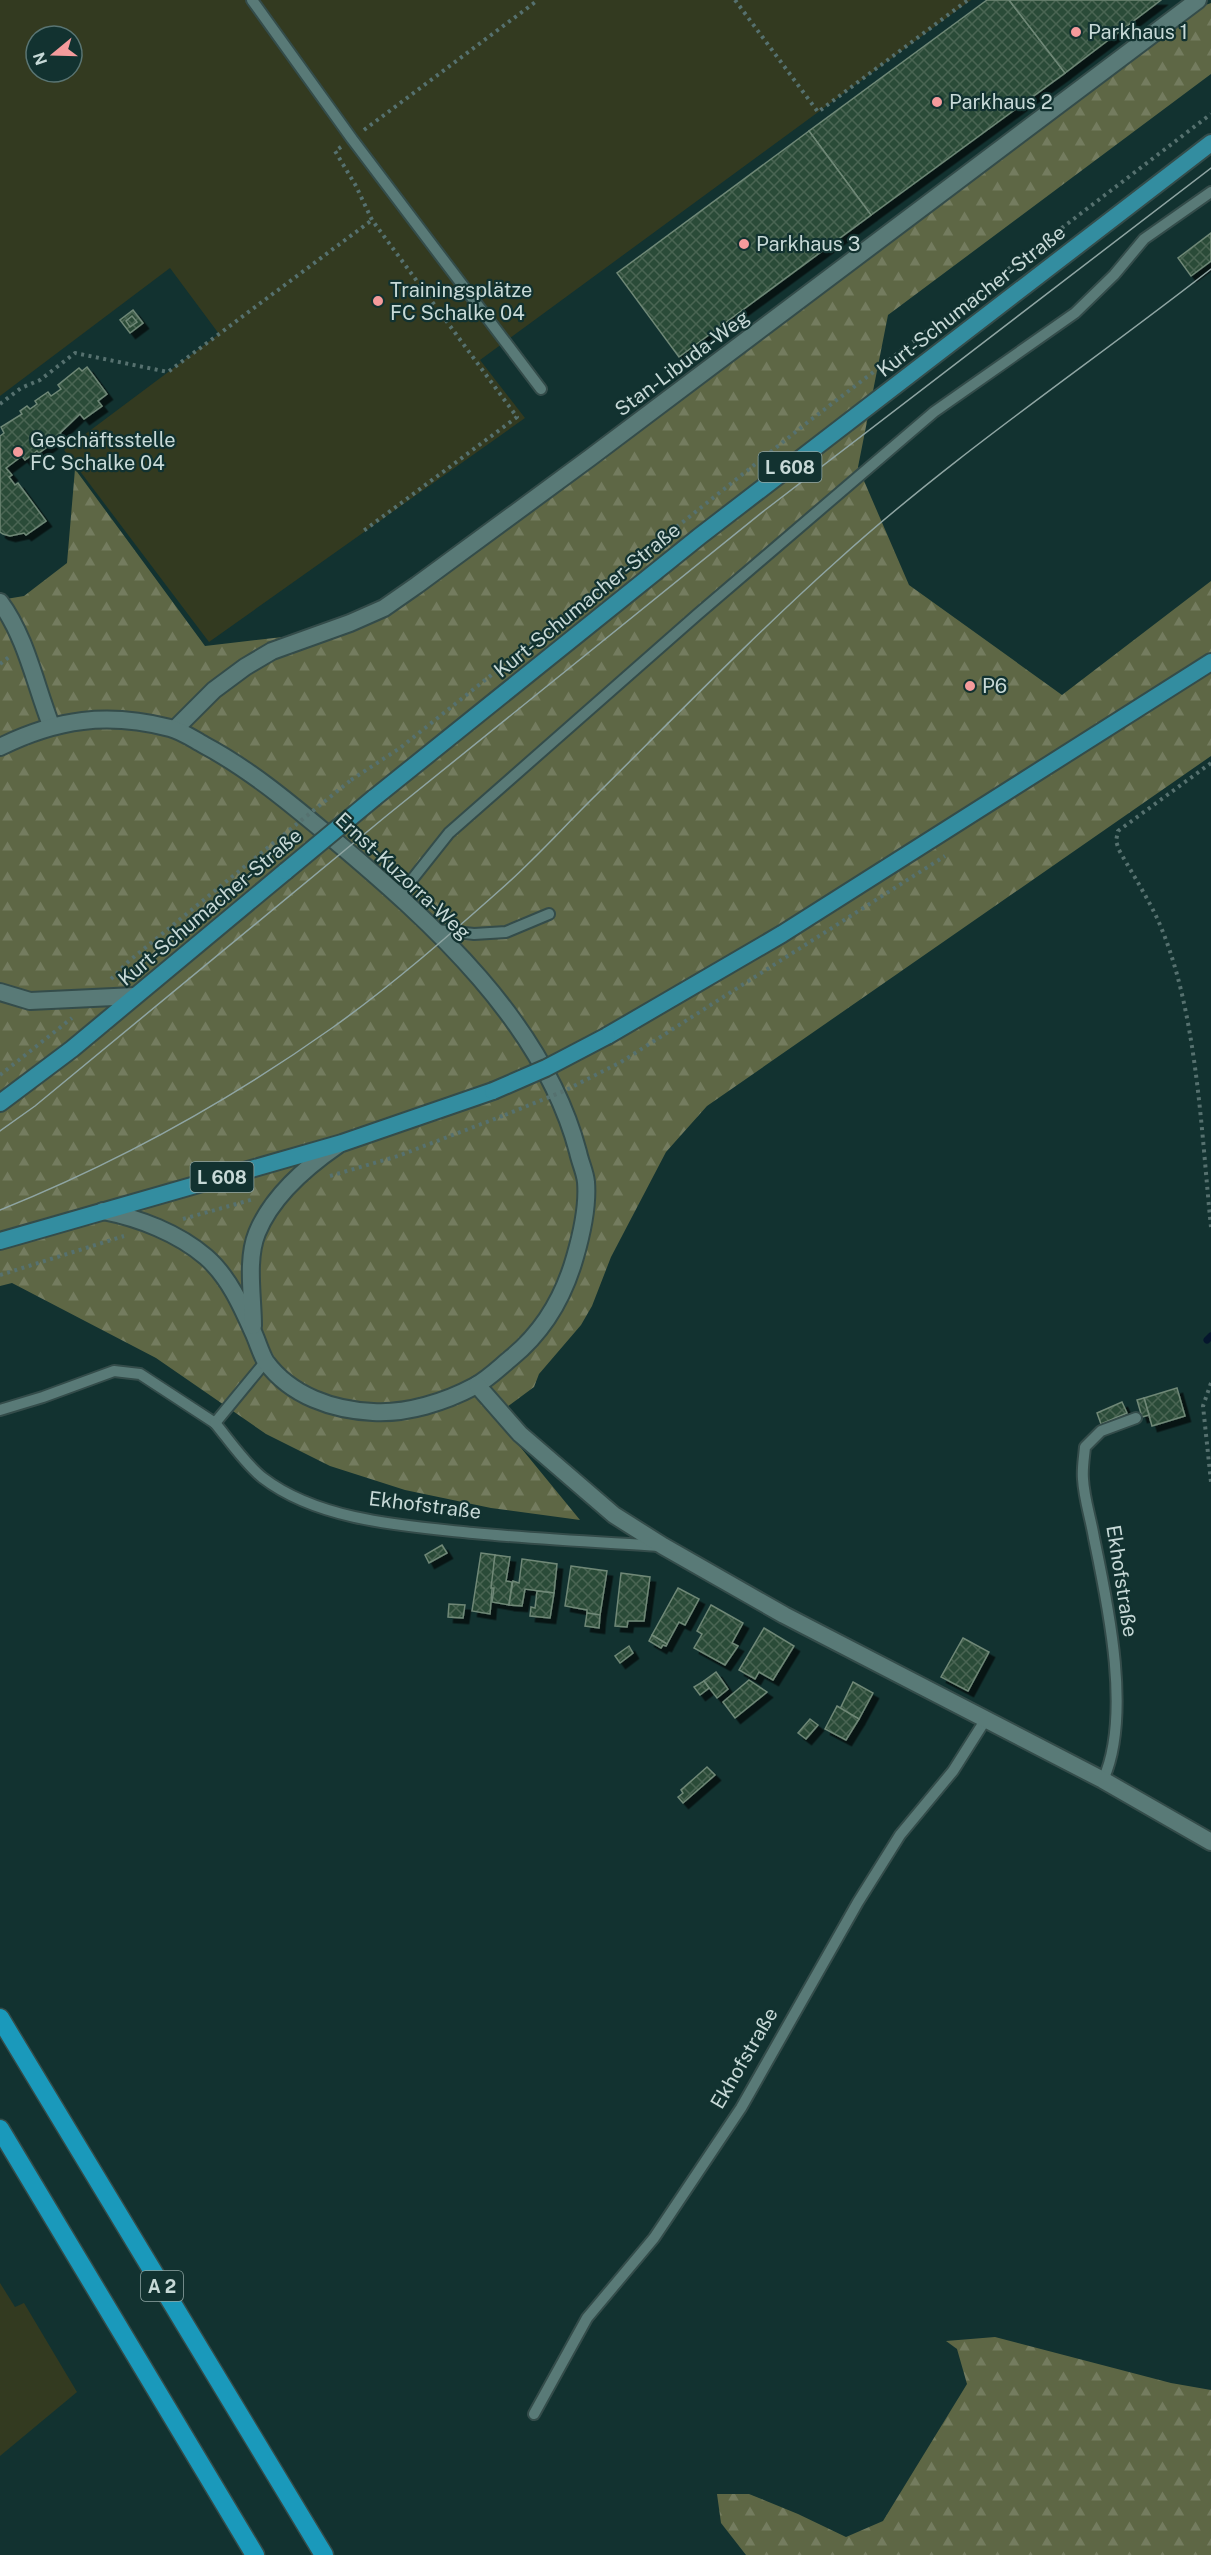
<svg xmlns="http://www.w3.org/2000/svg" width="1211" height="2555" font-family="'Public Sans',sans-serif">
<defs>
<pattern id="forest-firs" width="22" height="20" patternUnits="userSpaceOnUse" patternTransform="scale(1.5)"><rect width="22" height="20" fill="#5e6745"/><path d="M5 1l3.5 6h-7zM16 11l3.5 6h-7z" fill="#747c5f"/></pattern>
<pattern id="building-cross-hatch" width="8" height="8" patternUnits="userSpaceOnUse" patternTransform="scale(1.5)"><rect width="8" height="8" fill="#2c4c37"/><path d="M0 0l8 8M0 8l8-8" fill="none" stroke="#496553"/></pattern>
<filter id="shadow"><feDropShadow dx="5.5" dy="5.5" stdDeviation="0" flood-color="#0009"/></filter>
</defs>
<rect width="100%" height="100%" fill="#123230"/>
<g fill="#333a20" fill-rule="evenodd">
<path d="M0 0H971L480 360 525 418 209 642 64 450 219 334 170 268 0 396ZM36 36H72V72H36Z"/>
<polygon points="0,2283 15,2307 24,2303 77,2392 0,2456"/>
</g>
<g fill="url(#forest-firs)">
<polygon points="1211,3 1211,74 888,315 858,467 909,585 1062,695 1211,581 1211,756 707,1106 666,1152 611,1257 592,1306 581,1325 539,1374 534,1387 495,1416 580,1520 491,1508 405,1490 330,1466 266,1434 156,1358 12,1283 0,1286 0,600 24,596 67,563 75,469 205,646 309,634 383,610 1192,10"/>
<polygon points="995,2337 1171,2383 1211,2390 1211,2555 746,2555 721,2523 717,2494 749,2494 798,2514 846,2537 883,2521 967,2384 957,2349 946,2341"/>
</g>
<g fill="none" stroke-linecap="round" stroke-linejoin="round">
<polyline stroke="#05162d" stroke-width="7" points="1207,1340 1211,1336"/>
</g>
<g fill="url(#building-cross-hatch)" stroke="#6f8877" stroke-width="1.5" filter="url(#shadow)">
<polygon points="987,0 1009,0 1065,73 871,215 809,131"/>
<polygon points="1009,0 1161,0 1065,73"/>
<polygon points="809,131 871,215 679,357 617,273"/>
<polygon points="1211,233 1211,261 1191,276 1178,258"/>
<polygon points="133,310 143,323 130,333 120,320"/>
<polygon points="132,316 137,322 130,327 126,321"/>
<polygon points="87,367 107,394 98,401 102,406 84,419 80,414 60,433 62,436 39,453 37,451 25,460 22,456 6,468 12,475 9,477 15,485 18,483 46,521 26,535 24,533 10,536 3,534 0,532 0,436 4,433 1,427 22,414 20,411 27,406 30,409 37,404 35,401 48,392 51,396 61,389 58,385 79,368 82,371"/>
<polygon points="1177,1388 1185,1416 1152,1426 1144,1398"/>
<polygon points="1144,1398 1149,1415 1142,1417 1137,1400"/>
<polygon points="1122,1402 1127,1413 1101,1424 1097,1413"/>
<polygon points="442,1545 447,1553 429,1563 425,1555"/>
<polygon points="481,1553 495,1555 490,1614 472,1611"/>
<polygon points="495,1555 510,1557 506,1581 512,1582 509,1605 492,1602 494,1588 491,1588"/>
<polygon points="522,1559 557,1564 554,1593 525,1589 522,1606 509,1605 513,1581 519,1583"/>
<polygon points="571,1566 607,1571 600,1615 587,1613 587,1610 565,1606"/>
<polygon points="621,1573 650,1577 644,1621 628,1621 627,1627 615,1626"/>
<polygon points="678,1588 699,1599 685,1625 679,1622 667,1644 652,1635"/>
<polygon points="537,1591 554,1593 550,1618 530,1616 531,1607 535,1608"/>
<polygon points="449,1604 465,1605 463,1618 448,1617"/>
<polygon points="711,1605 743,1623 732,1643 738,1646 725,1665 694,1648 702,1634 697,1631"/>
<polygon points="587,1613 600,1615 599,1628 585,1626"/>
<polygon points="764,1628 794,1646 773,1680 759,1672 755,1679 739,1670"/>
<polygon points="652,1635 667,1644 666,1646 663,1645 661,1648 649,1641"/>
<polygon points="963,1638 989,1652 968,1691 941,1677"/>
<polygon points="629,1646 633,1653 620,1663 615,1656"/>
<polygon points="716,1672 728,1689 717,1698 704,1681"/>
<polygon points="749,1680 767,1692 735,1718 723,1702"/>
<polygon points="704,1681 709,1688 700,1695 694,1687"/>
<polygon points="853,1682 873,1693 859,1719 840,1709"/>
<polygon points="837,1706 859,1719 846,1740 825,1729"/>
<polygon points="810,1719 818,1725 806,1739 798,1733"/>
<polygon points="707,1767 715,1775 683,1803 678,1797 683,1793 681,1790"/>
</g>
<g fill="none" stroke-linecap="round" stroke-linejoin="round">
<defs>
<g id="service">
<polyline points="252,0 352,139 541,389"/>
<polyline points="399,896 449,833 698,614 934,412 1075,313 1114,275 1144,239 1211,192"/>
<polyline points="436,930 474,934 506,932 549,914"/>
<polyline points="0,1410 43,1397 114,1371 140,1374 215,1423 266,1361"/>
<path d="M215 1423C229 1440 246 1465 263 1478 319 1521 406 1526 473 1533 535 1539 597 1542 660 1546"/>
<path d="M1103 1780C1132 1717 1108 1605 1094 1538 1091 1519 1084 1499 1083 1479 1082 1469 1084 1458 1085 1447L1101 1431 1136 1418"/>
<polyline points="534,2414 587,2318 654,2238 741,2108 858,1902 900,1835 953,1771 986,1719"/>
</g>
<g id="minor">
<path d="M0 602C26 637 35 684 51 725"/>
<polyline points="175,729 214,690 245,667 272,651 350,623 384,608 417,585 591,457 1198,0"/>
<path d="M0 747C57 719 107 712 170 728 182 731 193 739 204 745 251 770 292 805 333 839 432 922 544 1023 578 1152 580 1162 585 1172 586 1182 588 1206 582 1233 575 1257 564 1296 543 1332 511 1358 500 1367 488 1379 475 1386 445 1402 407 1414 373 1412 333 1410 291 1396 266 1362 261 1354 258 1343 254 1334 242 1307 229 1277 206 1257 178 1233 139 1218 103 1211"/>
<polyline points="0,992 30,1001 135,996"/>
<path d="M253 1326C253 1297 246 1260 257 1233 272 1196 306 1167 338 1145"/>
<polyline points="477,1385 520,1434 614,1515 663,1546 784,1615 1103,1780 1211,1842"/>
</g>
<g id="primary">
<polyline points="374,798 700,536 1211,143"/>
<polyline points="607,1036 782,934 1211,662"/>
<polyline points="0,1103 72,1049 286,871"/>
<polyline points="0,1241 342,1143 493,1091"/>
</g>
<g id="motorway">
<polyline points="0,2018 324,2555"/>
<polyline points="0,2129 255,2555"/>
</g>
</defs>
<use href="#service" stroke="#344c4a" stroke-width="14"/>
<use href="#minor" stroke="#344c4a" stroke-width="20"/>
<use href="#primary" stroke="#344c4a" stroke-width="20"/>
<use href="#motorway" stroke="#344c4a" stroke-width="21"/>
<g stroke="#56716f" stroke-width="4" stroke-dasharray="3 4.5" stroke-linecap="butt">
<polyline points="735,0 818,112 968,0"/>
<polyline points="364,130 538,0"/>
<polyline points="341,147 335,151 356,186 372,220 517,417 362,532"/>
<polyline points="0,404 21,388 40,380 75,353 168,372 372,220"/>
<polyline points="0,664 9,657"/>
<path d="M1211 763 1118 831 1116 841 1119 850C1132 873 1146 895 1157 918 1197 1006 1201 1130 1211 1227"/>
<polyline points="351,780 400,748 808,422 1211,114"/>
<polyline points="111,979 129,961 266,849"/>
<polyline points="621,1062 945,856"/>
<polyline points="0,1075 72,1018"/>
<polyline points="330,1176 398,1156 505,1115"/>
<polyline points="183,1219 254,1199"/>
<polyline points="0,1275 124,1236"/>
<polyline points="1211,1383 1203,1406 1211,1482"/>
</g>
<use href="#service" stroke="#597a77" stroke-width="10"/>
<use href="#minor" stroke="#597a77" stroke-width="16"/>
<use href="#primary" stroke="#338da0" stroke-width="16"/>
<use href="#motorway" stroke="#1a99bb" stroke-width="18"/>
<g stroke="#8fa5a3" stroke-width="1.5">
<polyline points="0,1131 35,1106 385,817 765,510 1211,168"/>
<path d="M0 1210C117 1163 229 1101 332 1028 391 986 446 938 500 890 531 863 559 832 588 803 671 721 752 637 838 560 955 454 1087 366 1211 269"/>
</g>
<defs>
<g id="primary-bridge">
<polyline points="286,871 374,798"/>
<polyline points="493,1091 546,1068 607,1036"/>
</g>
</defs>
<use href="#primary-bridge" stroke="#344c4a" stroke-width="20" stroke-linecap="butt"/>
<g stroke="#56716f" stroke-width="4" stroke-dasharray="3 4.5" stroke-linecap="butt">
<polyline points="266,849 351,780"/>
<polyline points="505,1115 564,1091 621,1062"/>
</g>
<use href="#primary-bridge" stroke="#338da0" stroke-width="16"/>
</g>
<g fill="#f59b9c" stroke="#123230" stroke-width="2">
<circle cx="1076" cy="32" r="6"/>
<circle cx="937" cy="102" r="6"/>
<circle cx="744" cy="244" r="6"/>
<circle cx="378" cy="301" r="6"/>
<circle cx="18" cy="452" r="6"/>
<circle cx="970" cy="686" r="6"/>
</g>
<g text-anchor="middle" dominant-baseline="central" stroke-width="4.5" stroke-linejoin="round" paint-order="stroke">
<g fill="#123230" stroke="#91a7a5" stroke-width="1.5">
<rect x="758.5" y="452" width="63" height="30" rx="4.5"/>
<rect x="190.5" y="1162" width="63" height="30" rx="4.5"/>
<rect x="141" y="2271" width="42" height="30" rx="4.5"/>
</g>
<g font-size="18" font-weight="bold" fill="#c7d9d7">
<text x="790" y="467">L 608</text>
<text x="222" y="1177">L 608</text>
<text x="162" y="2286">A 2</text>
</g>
<g font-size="20" fill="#c7d9d7" stroke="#123230" text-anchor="start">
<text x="1088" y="32">Parkhaus 1</text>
<text x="949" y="102">Parkhaus 2</text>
<text x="756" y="244">Parkhaus 3</text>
<text x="390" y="290">Trainingsplätze<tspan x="390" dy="23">FC Schalke 04</tspan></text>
<text x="30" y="440">Geschäftsstelle<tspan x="30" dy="23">FC Schalke 04</tspan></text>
<text x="982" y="686">P6</text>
</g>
<g font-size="20" fill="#c7d9d7" stroke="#123230">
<text transform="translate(971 301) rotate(-38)">Kurt-Schumacher-Straße</text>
<text transform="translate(682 363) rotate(-37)">Stan-Libuda-Weg</text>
<text transform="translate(587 600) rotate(-39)">Kurt-Schumacher-Straße</text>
<text transform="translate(403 876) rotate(43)">Ernst-Kuzorra-Weg</text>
<text transform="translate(210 907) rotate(-40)">Kurt-Schumacher-Straße</text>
<text transform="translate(425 1505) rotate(7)">Ekhofstraße</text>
<text transform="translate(1122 1581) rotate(81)">Ekhofstraße</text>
<text transform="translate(744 2058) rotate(-60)">Ekhofstraße</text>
</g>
</g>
<g transform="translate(54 54) rotate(251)"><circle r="28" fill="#123230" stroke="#5a7573" stroke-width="1.5"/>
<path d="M0-4.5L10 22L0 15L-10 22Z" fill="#f59b9c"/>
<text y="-9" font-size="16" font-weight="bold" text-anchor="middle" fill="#c7d9d7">N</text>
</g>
</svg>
